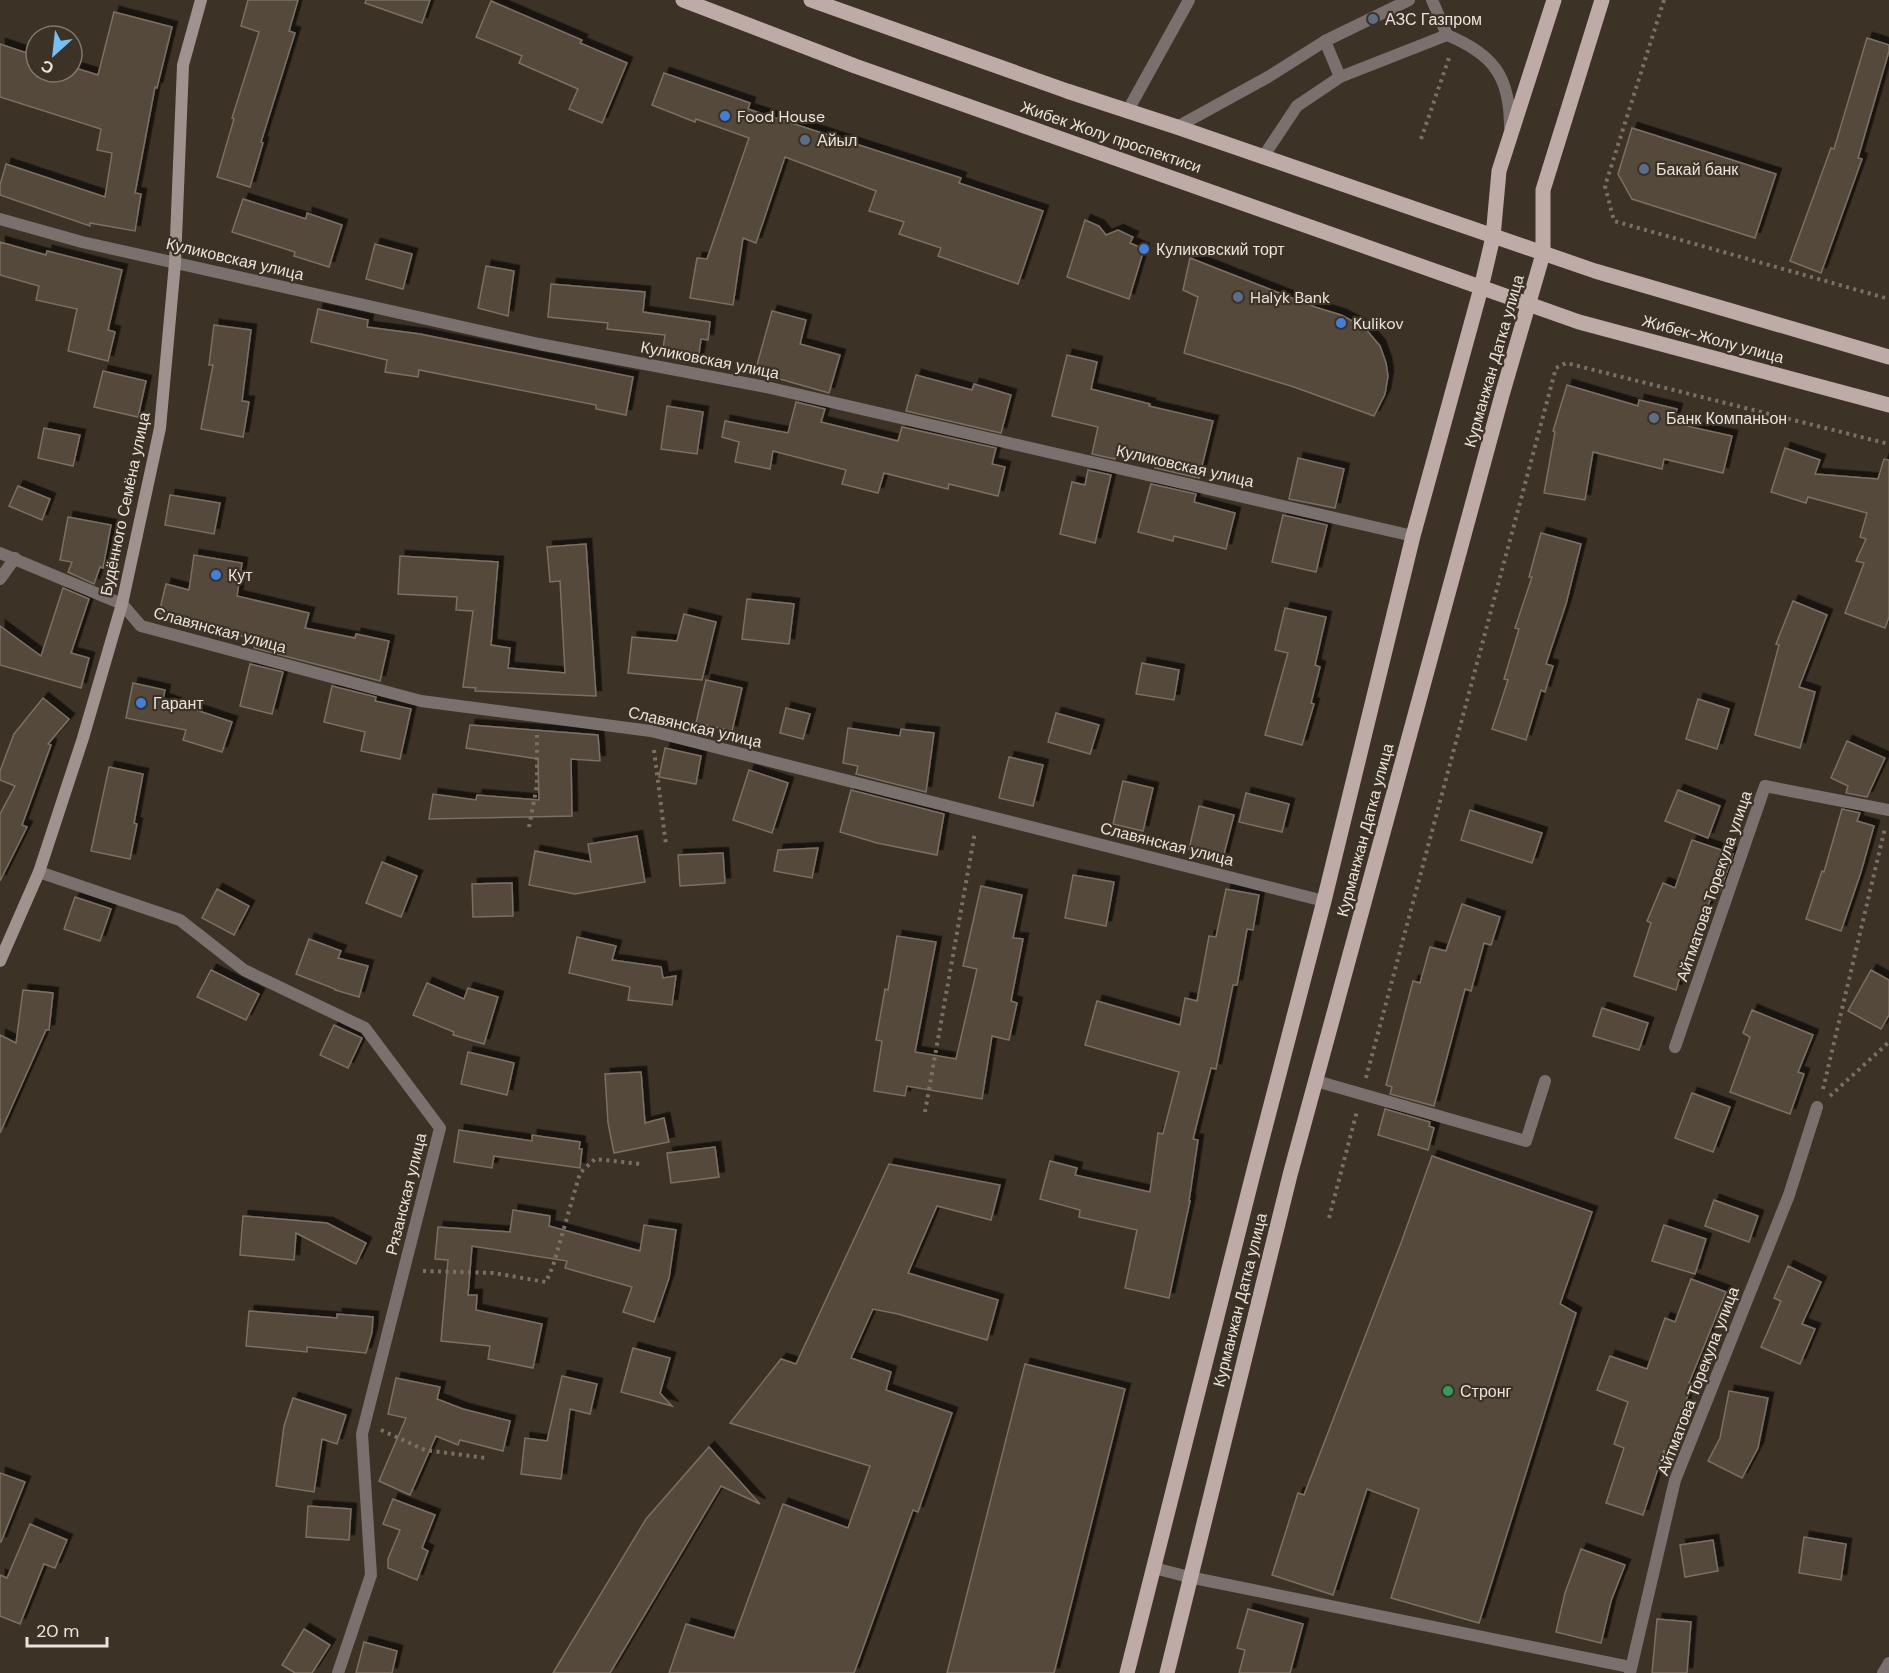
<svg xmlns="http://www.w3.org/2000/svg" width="1889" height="1673" font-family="'DM Sans',sans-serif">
<defs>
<filter id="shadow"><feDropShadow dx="5.5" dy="-5.5" stdDeviation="0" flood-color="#0009"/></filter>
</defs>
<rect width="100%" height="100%" fill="#3d3226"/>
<g fill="#54483b" stroke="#7c6f62" stroke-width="1.5" filter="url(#shadow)">
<polygon points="248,0 298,0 289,31 295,33 261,142 263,143 250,187 217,177 234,119 232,118 259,32 241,26"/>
<polygon points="366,0 430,0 422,23 365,3"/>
<polygon points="491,1 582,40 580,43 627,63 602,123 569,109 578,89 519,63 522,56 476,37"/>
<polygon points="114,12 172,27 157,88 155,87 135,193 141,194 135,231 90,223 90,226 0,195 0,185 6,164 105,197 112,153 97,150 101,129 0,97 0,44 36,56 36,72 72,72 72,67 98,75"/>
<polygon points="1867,38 1889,45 1889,51 1858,158 1862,159 1821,273 1790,261 1831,148 1834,149"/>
<polygon points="664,73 750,103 748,109 961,178 959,183 1043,211 1018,284 938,256 941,248 899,234 904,222 869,211 876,191 785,157 756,243 743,238 733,305 690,298 697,258 707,259 749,138 696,119 695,122 652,105"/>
<polygon points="1632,128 1776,174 1755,238 1632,199 1618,174"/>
<polygon points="243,199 306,219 307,213 342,225 329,267 294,256 295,252 232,232"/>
<polygon points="1085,220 1099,226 1106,235 1118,230 1133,237 1130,243 1144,249 1129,299 1067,277"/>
<polygon points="0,242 46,255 47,251 122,270 108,330 115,332 108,361 68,351 77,309 36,300 39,286 0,275"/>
<polygon points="375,244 412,254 403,289 366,279"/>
<polygon points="1190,258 1315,307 1341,315 1364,327 1380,346 1386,363 1388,376 1385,394 1374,416 1294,387 1184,353 1198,297 1183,290"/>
<polygon points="486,266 514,271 508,316 478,308"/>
<polygon points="551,284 645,292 643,312 710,322 708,340 701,339 698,361 662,356 665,335 607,329 608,323 548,317"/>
<polygon points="318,309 368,320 367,327 420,334 633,377 626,415 596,409 596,405 419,370 418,377 385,372 387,360 311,342"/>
<polygon points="772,311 806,320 800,344 840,355 829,393 755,372"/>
<polygon points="214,325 251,330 242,401 249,402 243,437 201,429 213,365 209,365"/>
<polygon points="1067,355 1097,362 1091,389 1150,404 1149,406 1213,421 1199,478 1155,468 1157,462 1116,453 1115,459 1092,454 1098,427 1052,416"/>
<polygon points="103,371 146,381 138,417 94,407"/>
<polygon points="916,375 972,390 974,384 1011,395 1001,433 906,411"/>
<polygon points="1567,385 1638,406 1639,400 1677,409 1673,423 1732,436 1723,473 1664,459 1662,469 1593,452 1585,500 1544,493 1555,432 1553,431"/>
<polygon points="796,402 825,409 821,422 898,441 902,427 996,448 992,464 1005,467 998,496 949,484 948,489 884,473 878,493 842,484 846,470 773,451 770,469 735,462 739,442 722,437 725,421 788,433"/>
<polygon points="667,406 703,412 697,454 661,449"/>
<polygon points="44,428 80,435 73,466 38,458"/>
<polygon points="1785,448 1820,460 1815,474 1878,479 1884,459 1889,460 1889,617 1885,628 1845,613 1864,563 1856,561 1866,539 1860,537 1867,513 1808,497 1806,503 1771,492"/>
<polygon points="1298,458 1344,469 1335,508 1289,499"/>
<polygon points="1088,470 1111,475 1095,543 1060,534 1072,482 1085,485"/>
<polygon points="1151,484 1196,494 1194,502 1235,513 1226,549 1174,536 1173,541 1138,532"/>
<polygon points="18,486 50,499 42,520 9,506"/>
<polygon points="170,495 220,503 214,534 165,525"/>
<polygon points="1283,515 1327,525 1316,572 1272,562"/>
<polygon points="68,517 111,525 103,568 100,567 94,584 68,572 72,562 60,560"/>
<polygon points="1541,533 1581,544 1566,604 1546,664 1553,666 1545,692 1541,690 1526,740 1492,729 1508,680 1504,679 1519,629 1515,628 1532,577 1529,577"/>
<polygon points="586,544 596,696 475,691 476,688 463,687 473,611 456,610 457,597 398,594 400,556 498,562 491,645 510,648 508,668 565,673 560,581 550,582 547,547"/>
<polygon points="194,555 242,563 237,596 309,613 305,628 355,638 356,634 389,641 380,681 254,648 256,640 159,613 166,584 189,590"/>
<polygon points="63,588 89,599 71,653 89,658 81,688 0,665 0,626 41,656"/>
<polygon points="747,599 794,604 789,644 742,639"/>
<polygon points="1793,601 1827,615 1799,687 1815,692 1800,748 1755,735 1779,645 1776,644"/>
<polygon points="1285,608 1326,617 1315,665 1320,667 1311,703 1314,704 1302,745 1265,735 1288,653 1275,650"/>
<polygon points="684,614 716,622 702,680 628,673 632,637 677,641"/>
<polygon points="1142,663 1179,670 1174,700 1136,694"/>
<polygon points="250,664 283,672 272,714 240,706"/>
<polygon points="706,680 742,688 732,731 696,723"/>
<polygon points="133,683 165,690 163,699 232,722 222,752 183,740 186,730 126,718"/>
<polygon points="332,686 376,697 375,701 411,709 400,759 361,751 365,732 324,722"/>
<polygon points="43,698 69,719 48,744 51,745 22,825 27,827 0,881 0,814 15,786 0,780 0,771 14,734"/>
<polygon points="1698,699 1729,709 1717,749 1686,739"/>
<polygon points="786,708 810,714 803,739 780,733"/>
<polygon points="1056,713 1099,725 1090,754 1048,742"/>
<polygon points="470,725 598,735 600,761 571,759 572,816 429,819 433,794 476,800 477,795 539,800 538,759 466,748"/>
<polygon points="848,728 900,736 901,729 934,733 926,792 856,774 858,766 843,763"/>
<polygon points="1847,741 1885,758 1867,797 1846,793 1848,786 1831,778"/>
<polygon points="665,748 701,756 696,784 659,777"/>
<polygon points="1009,757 1043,765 1033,806 999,798"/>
<polygon points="109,767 143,774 134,823 137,824 130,859 91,851"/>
<polygon points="749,770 788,783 772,833 733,820"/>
<polygon points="1123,781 1153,788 1143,831 1113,824"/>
<polygon points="851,790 944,814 937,855 877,843 840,832"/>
<polygon points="1678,790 1720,806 1708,838 1665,821"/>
<polygon points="1246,793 1289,804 1282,832 1239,822"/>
<polygon points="1199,806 1234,815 1223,858 1189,849"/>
<polygon points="1842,809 1860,813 1857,821 1874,826 1861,872 1841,931 1806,919 1822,871 1824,872"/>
<polygon points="1470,810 1542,833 1532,863 1461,840"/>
<polygon points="637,836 645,882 575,894 529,885 535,851 591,862 588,844"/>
<polygon points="1692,840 1733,854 1720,891 1715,889 1686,957 1676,990 1634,976 1651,923 1647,921 1663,883 1675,888"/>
<polygon points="818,848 812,878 774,871 778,850"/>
<polygon points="723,853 725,883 680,886 678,855"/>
<polygon points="382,862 417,876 401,917 366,903"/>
<polygon points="1073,875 1114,882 1106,926 1065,918"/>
<polygon points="512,883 513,916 473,917 472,884"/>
<polygon points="981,886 1022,895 1013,938 1023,939 1011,1001 1017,1003 1009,1040 992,1036 982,1099 907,1086 905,1096 874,1091 882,1041 876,1040 885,989 888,990 897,936 936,942 915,1052 956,1059 977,969 963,966"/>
<polygon points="217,889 249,906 234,935 202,918"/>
<polygon points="1226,889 1259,895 1253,930 1247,929 1237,985 1233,985 1216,1069 1211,1068 1193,1139 1198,1140 1189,1201 1190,1201 1169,1298 1125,1288 1137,1230 1079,1217 1080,1210 1040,1199 1050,1161 1077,1168 1075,1175 1150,1192 1158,1133 1163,1134 1179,1072 1085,1045 1097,1001 1180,1025 1185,998 1197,1001 1209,936 1216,937"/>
<polygon points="75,897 111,909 100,941 64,929"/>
<polygon points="1462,904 1500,917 1491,945 1484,943 1471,991 1465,989 1434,1106 1390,1094 1392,1087 1386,1085 1413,981 1420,983 1430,947 1446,951"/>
<polygon points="577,937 616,946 612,960 661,967 663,978 676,976 672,1005 628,1000 630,987 569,973"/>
<polygon points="309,939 341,951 338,958 368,966 359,997 335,990 335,989 296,974"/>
<polygon points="211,970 259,994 246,1020 197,997"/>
<polygon points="1871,970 1889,980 1889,1015 1881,1029 1848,1011"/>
<polygon points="427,983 464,999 468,988 498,997 484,1044 453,1035 454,1032 413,1015"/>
<polygon points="23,990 53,993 49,1030 46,1030 0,1133 0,1035 16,1043"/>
<polygon points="1602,1008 1648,1023 1639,1050 1593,1036"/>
<polygon points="1752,1010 1813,1035 1798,1072 1804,1074 1790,1114 1730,1092 1750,1037 1743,1033"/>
<polygon points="334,1025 362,1038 348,1068 320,1055"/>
<polygon points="468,1052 514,1063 507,1095 461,1084"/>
<polygon points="641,1072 645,1123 664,1118 669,1142 614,1153 608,1123 605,1074"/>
<polygon points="1692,1093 1730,1107 1713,1152 1675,1138"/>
<polygon points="1385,1109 1430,1122 1429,1126 1434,1128 1428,1150 1378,1135"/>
<polygon points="459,1130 532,1141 532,1135 580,1142 579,1149 582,1149 580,1168 494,1156 492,1168 454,1162"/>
<polygon points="715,1147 719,1177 671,1183 667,1153"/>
<polygon points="1432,1156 1592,1212 1560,1304 1576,1313 1479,1623 1391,1598 1419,1509 1367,1489 1333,1595 1272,1575 1298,1493 1304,1495 1401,1243"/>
<polygon points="889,1164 1000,1185 991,1220 937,1206 908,1273 998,1300 987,1340 898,1314 873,1309 851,1358 891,1372 886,1390 952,1413 918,1512 913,1510 854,1673 669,1673 686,1624 734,1638 783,1504 848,1528 870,1466 730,1423 781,1359 796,1364"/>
<polygon points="1714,1200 1758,1216 1749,1242 1705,1226"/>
<polygon points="513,1210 550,1216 549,1226 640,1251 644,1225 676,1230 669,1278 654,1322 623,1312 632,1287 565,1268 567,1261 472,1246 468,1295 477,1295 476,1310 542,1324 533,1368 488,1359 490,1346 441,1341 448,1260 435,1259 438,1227 510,1232"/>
<polygon points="243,1216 327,1223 366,1243 356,1264 296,1233 294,1260 240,1255"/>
<polygon points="1664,1225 1706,1239 1695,1274 1652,1261"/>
<polygon points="1788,1266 1821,1282 1802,1324 1815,1329 1800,1364 1761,1347 1781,1301 1774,1298"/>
<polygon points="1691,1279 1726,1292 1689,1383 1692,1384 1665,1458 1664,1450 1643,1515 1606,1503 1624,1448 1614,1444 1628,1402 1597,1390 1610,1356 1647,1369 1665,1318 1675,1322"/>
<polygon points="249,1311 337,1318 337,1314 373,1317 372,1332 366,1353 307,1347 307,1352 246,1346"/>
<polygon points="633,1348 670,1358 660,1393 672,1406 621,1392"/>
<polygon points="1025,1364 1125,1389 1054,1673 947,1673"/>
<polygon points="562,1376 597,1384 590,1414 570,1409 561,1479 521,1474 525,1438 547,1441"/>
<polygon points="396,1378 440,1387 437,1399 463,1409 510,1421 503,1451 460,1440 458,1445 436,1436 410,1495 379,1481 406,1418 388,1414"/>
<polygon points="1729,1391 1768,1398 1758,1448 1742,1478 1708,1461 1720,1438"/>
<polygon points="293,1398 346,1415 337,1444 322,1439 314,1492 276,1486 284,1426"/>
<polygon points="709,1447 760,1504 721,1486 610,1673 553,1673 646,1519"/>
<polygon points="0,1473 25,1482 1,1542 0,1542"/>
<polygon points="393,1499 435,1515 422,1548 428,1551 417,1580 388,1568 388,1559 400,1530 383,1524"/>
<polygon points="308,1506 351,1509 349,1540 306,1537"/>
<polygon points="30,1524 67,1540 55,1568 44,1564 20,1624 0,1616 0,1575 7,1578"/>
<polygon points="1804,1537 1846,1544 1841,1580 1799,1573"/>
<polygon points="1713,1540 1718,1571 1685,1577 1680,1545"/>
<polygon points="1581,1549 1625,1565 1611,1601 1601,1643 1556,1632 1565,1593"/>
<polygon points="1248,1609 1303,1624 1290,1673 1239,1673 1245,1650 1237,1648"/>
<polygon points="1657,1619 1691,1622 1687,1673 1652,1673"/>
<polygon points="304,1629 330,1645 312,1673 295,1673 282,1665"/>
<polygon points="364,1642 397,1651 392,1673 356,1673"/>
</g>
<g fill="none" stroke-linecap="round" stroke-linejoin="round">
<g stroke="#7a7166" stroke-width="4" stroke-dasharray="3 4.5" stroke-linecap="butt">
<polyline points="1664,0 1605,186 1614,221 1889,299"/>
<polyline points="1421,139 1449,58"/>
<polyline points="654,750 666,845"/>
<polyline points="529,827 537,785 537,735"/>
<polyline points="1366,1078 1556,368 1566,363 1889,444"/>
<polyline points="1823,1089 1885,828"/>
<polyline points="1830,1096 1889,1042"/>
<polyline points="925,1112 975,832"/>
<polyline points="1329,1218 1357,1111"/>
<polyline points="423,1271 493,1273 546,1282 553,1266 580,1173 595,1159 641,1164"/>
<polyline points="381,1430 425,1450 486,1458"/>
</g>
<g stroke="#7a706e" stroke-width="12">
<path d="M1447 35C1493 54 1510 76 1510 127"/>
<polyline points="1325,41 1340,77 1447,35 1432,0"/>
<polyline points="1127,112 1189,0"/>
<polyline points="1177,127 1268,77 1325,41 1409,0"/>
<polyline points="1263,157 1297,106 1340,77"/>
<polyline points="1316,1081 1526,1141 1545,1081"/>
</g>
<g stroke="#7a706e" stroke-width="12">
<polyline points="0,219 82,242 539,344 766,387 1413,536"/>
<polyline points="0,553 122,604 141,626 421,701 651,731 1324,901"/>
<polyline points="0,579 15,558"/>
<polyline points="39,872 180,920 244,970 365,1028 440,1128 362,1434 371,1575 338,1673"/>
<polyline points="1675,1047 1765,786 1889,810"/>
<polyline points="1154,1568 1189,1577 1630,1667"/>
<polyline points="1630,1673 1675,1480 1789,1195 1817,1107"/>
<polyline points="1883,1673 1889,1663"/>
</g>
<polyline stroke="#a0928e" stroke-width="12" points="0,961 39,872 83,738 122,604 160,428 175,263 183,65 201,0"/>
<g stroke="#beaba7" stroke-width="15">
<polyline points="683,0 855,66 1579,322 1889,405"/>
<polyline points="811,0 1067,91 1177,127 1595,271 1889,357"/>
<polyline points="1127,1673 1254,1170 1324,901 1413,536 1481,288 1493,237 1499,171 1554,0"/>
<polyline points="1167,1673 1290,1175 1502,395 1543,254 1543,190 1602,0"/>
</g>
</g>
<g fill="#5c6f8a" stroke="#3d3226" stroke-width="2">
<circle cx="1373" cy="19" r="6"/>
<circle cx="805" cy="140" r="6"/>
<circle cx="1644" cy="169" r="6"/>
<circle cx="1238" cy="297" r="6"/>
<circle cx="1654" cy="418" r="6"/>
</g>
<g fill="#3f7fe0" stroke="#3d3226" stroke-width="2">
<circle cx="725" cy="116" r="6"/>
<circle cx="1144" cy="249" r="6"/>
<circle cx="1341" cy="323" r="6"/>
<circle cx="216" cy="575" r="6"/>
<circle cx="141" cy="703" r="6"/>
</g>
<circle fill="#2e9e5b" stroke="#3d3226" stroke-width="2" cx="1448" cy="1391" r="6"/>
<g text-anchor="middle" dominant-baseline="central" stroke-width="4.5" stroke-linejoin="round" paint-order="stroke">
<g font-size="16" fill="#eae3db" stroke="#3d3226" text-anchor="start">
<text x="1385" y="19">АЗС Газпром</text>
<text x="737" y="116">Food House</text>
<text x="817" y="140">Айыл</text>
<text x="1656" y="169">Бакай банк</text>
<text x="1156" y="249">Куликовский торт</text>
<text x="1250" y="297">Halyk Bank</text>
<text x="1353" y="323">Kulikov</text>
<text x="1666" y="418">Банк Компаньон</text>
<text x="228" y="575">Кут</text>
<text x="153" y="703">Гарант</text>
<text x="1460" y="1391">Стронг</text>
</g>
<g font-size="16" fill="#eae3db" stroke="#3d3226">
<text transform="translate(1111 137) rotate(19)">Жибек Жолу проспектиси</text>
<text transform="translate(235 259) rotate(13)">Куликовская улица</text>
<text transform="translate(1713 339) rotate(15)">Жибек-Жолу улица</text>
<text transform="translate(710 360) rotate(11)">Куликовская улица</text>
<text transform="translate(1494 361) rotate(-74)">Курманжан Датка улица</text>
<text transform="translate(1185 466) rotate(13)">Куликовская улица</text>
<text transform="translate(125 504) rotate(-78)">Будённого Семёна улица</text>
<text transform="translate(220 630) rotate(15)">Славянская улица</text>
<text transform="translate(695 727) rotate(13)">Славянская улица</text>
<text transform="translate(1365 830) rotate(-75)">Курманжан Датка улица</text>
<text transform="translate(1167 844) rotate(14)">Славянская улица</text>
<text transform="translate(1714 886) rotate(-71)">Айтматова Торекула улица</text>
<text transform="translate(406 1194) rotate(-76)">Рязанская улица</text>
<text transform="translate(1240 1300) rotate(-76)">Курманжан Датка улица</text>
<text transform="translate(1698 1381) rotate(-69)">Айтматова Торекула улица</text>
</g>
</g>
<g transform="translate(54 54) rotate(207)"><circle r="28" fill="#3d3226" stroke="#82796e" stroke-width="1.5"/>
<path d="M0-4.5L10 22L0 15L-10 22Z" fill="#74c0f6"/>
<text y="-9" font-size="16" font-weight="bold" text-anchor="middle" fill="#eae3db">С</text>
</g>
<path d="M27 1637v9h80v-9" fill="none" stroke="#eae3db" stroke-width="3"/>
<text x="36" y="1637" font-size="18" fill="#eae3db" stroke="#3d3226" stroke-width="4.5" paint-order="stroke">20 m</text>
</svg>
